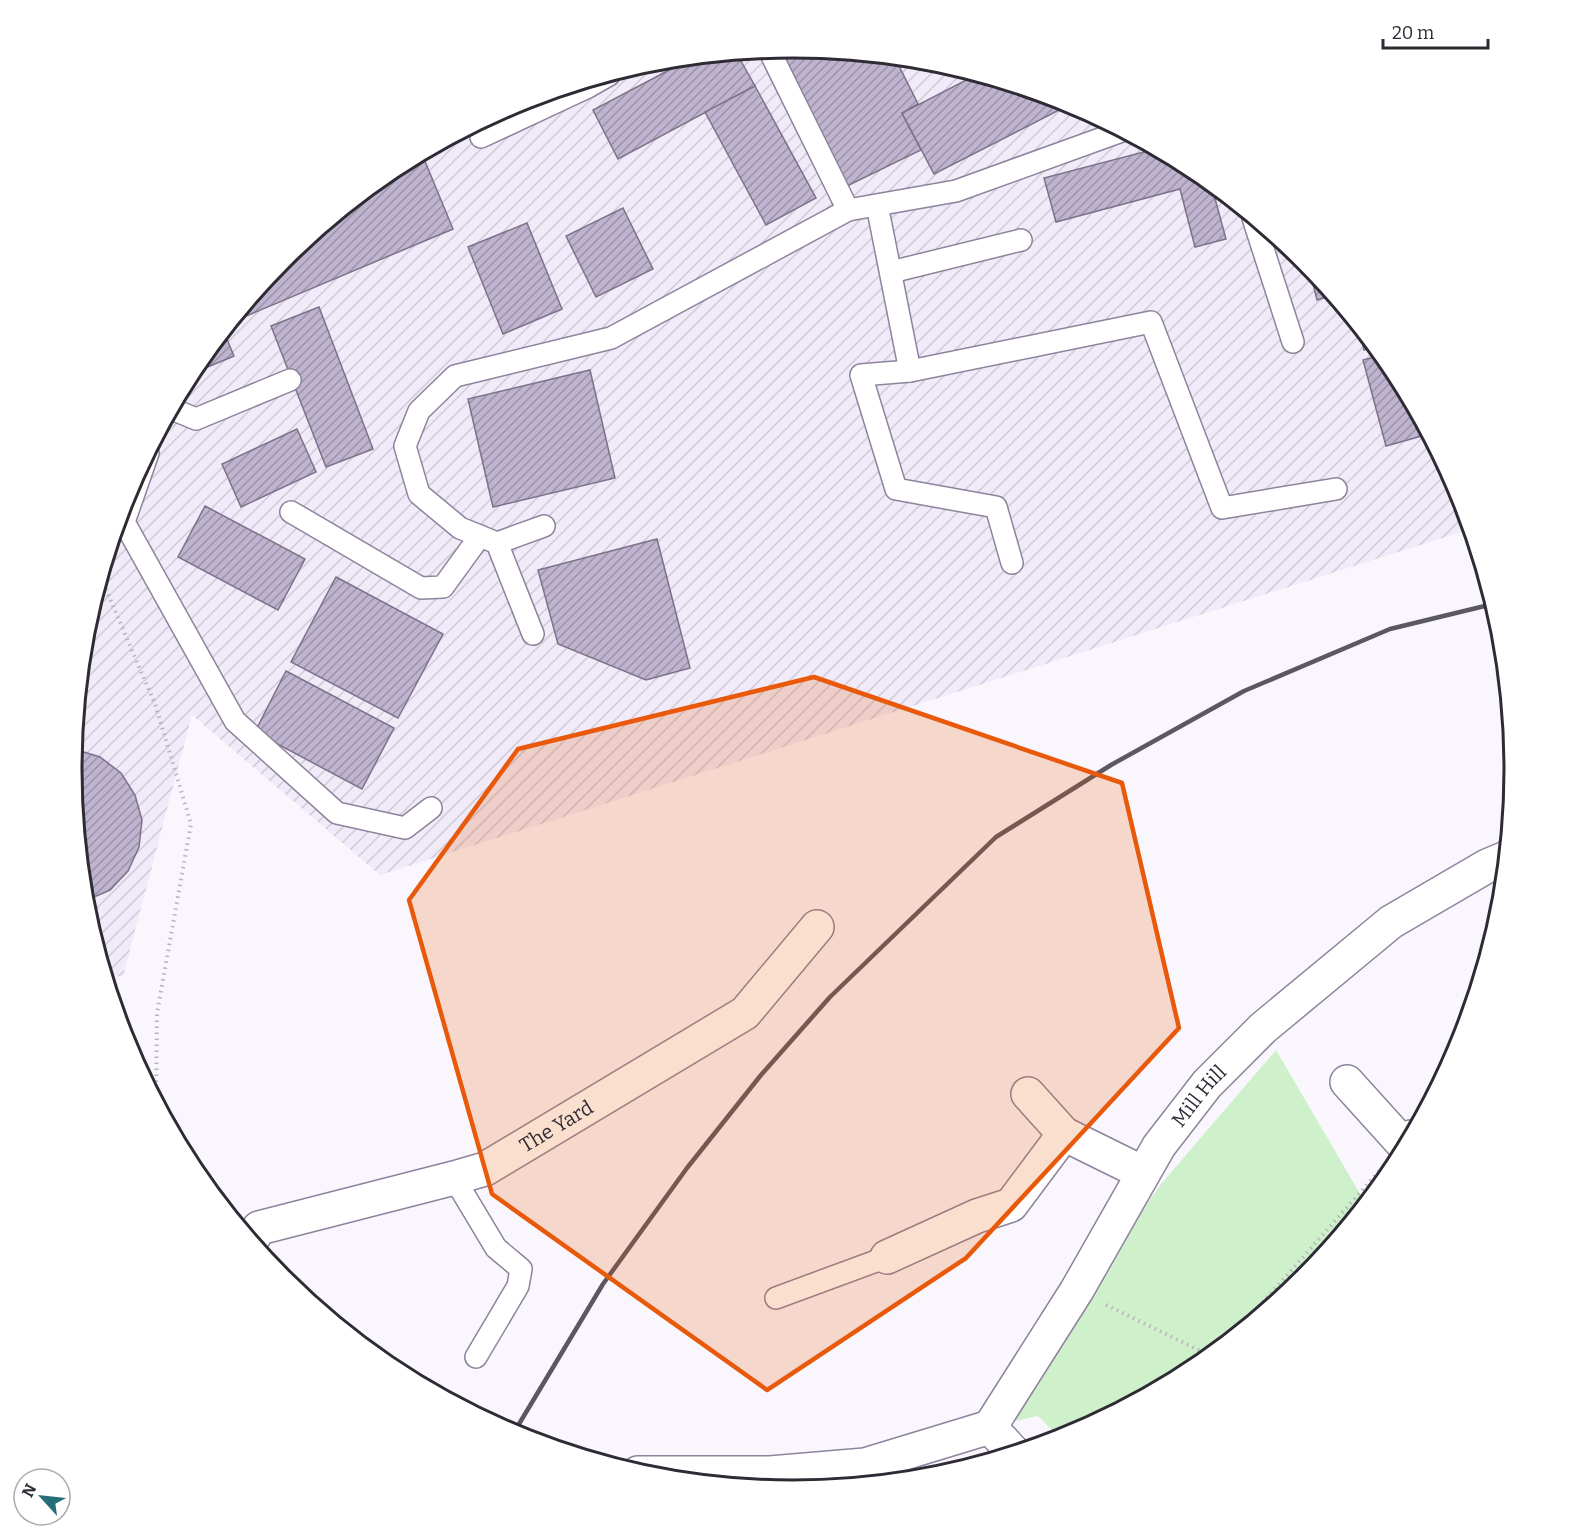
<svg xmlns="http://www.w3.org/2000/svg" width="1587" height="1539" font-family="Bitter,serif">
<defs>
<pattern id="industrial-furrows" width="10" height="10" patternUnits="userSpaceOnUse" patternTransform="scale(1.5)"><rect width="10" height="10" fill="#f1ebf9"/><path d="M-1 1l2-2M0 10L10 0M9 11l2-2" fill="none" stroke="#cfcad6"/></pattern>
<pattern id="building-hatch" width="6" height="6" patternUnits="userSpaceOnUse" patternTransform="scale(1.5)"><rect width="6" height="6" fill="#bfb4cf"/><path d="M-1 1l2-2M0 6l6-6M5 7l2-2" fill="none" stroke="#9c93a9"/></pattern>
</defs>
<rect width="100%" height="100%" fill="#f9f7fd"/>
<polygon fill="url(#industrial-furrows)" points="794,48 935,62 1070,103 1195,170 1304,260 1394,369 1460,494 1471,529 380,875 192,715 123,976 106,977 86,910 72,769 86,628 127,493 194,368 284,259 393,169 518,103 653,62"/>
<polygon fill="#cef1cb" points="1276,1050 1366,1204 1303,1280 1194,1370 1069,1436 1061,1439 1038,1416 990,1427 1161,1184"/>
<g fill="url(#building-hatch)" stroke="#7c728a" stroke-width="1.5">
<polygon points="794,48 895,58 918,104 902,113 921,150 847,186 781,49"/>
<polygon points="737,54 755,86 618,159 593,110 692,58"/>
<polygon points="976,75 1071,104 934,174 902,113"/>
<polygon points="755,86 816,198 766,225 705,112"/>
<polygon points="1155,149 1195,170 1211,184 1226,239 1195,247 1180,189 1056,222 1044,178"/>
<polygon points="422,154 453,229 232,322 284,259 393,169"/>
<polygon points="623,208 653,269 596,297 566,236"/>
<polygon points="527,223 562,309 503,334 468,247"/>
<polygon points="1308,264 1333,295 1317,300"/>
<polygon points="319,307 373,449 326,467 271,326"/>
<polygon points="1358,325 1375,347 1364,350"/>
<polygon points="224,332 234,356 191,374 194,368"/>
<polygon points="1382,355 1394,369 1429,434 1386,446 1363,360"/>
<polygon points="590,370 615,478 493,507 468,399"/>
<polygon points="297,429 316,472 241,507 222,464"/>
<polygon points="205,506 305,559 278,610 178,557"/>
<polygon points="657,539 690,668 646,680 558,644 538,570"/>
<polygon points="336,577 443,634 398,718 291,662"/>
<polygon points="286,671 394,728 362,789 255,732"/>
<polygon points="74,749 100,757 121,773 135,795 142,820 139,847 128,871 110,890 85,901 72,769"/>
</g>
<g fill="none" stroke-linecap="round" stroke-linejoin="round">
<defs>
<g id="service">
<polyline points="769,50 848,210"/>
<polyline points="481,137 588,87 609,75"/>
<polyline points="877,205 910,371 1151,322 1222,508 1336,489"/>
<polyline points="1253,218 1293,342"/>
<polyline points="891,272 1021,240"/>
<polyline points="910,371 861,375 896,489 996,507 1012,563"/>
<polyline points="172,409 196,419 290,380"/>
<polyline points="148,453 124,522 235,721 337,813 405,828 431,808"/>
<polyline points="291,512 421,588 443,587 480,536"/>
<polyline points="497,543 544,526"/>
<polyline points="533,634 497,543 460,528 419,494 405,446 419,411 455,376 611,338 848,210 956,191 1122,131"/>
<polyline points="454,1178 496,1248 521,1269 518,1286 476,1357"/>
<polyline points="776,1298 887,1257"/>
</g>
<g id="minor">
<polyline points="1347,1082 1403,1144 1411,1137"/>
<polyline points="1028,1094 1064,1134"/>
<path id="s1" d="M251 1241 259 1228 454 1178 485 1169 745 1013 817 927"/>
<polyline points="887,1257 977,1216 1011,1205 1064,1134 1143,1173"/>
</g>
<g id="tertiary">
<path id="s2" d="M990 1427 1077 1290 1159 1146 1207 1084 1263 1028 1391 922 1487 866 1506 858"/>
<polyline points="990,1427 1014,1453"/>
<polyline points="638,1473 770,1473 865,1465 990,1427"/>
</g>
</defs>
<use href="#service" stroke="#8e839d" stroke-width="24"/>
<use href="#minor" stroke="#8e839d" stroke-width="36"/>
<use href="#tertiary" stroke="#8e839d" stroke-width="36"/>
<g stroke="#b7b4bb" stroke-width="4" stroke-dasharray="1.5 4.5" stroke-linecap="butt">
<polyline points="101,578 155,704 191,824 157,1013 156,1100"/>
<polyline points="1106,1305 1211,1356"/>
<polyline points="1227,1343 1381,1169"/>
</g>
<use href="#service" stroke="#fff" stroke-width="21"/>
<use href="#minor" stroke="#fff" stroke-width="33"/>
<use href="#tertiary" stroke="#fff" stroke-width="33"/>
<polyline stroke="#5c5862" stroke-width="4.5" points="513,1434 603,1284 687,1168 761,1075 830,997 996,837 1111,765 1244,691 1390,629 1493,604"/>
</g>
<path fill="#e8590c" fill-opacity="0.2" stroke="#e8590c" stroke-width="4.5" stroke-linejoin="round" d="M814 677 1122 783 1179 1028 966 1258 767 1390 492 1194 409 900 518 749Z"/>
<g text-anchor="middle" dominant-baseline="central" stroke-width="4.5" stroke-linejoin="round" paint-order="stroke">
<g font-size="20" fill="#2f2b35" stroke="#fff">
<text stroke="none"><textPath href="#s2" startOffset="392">Mill Hill</textPath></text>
<text stroke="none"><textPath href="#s1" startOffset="332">The Yard</textPath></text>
</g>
</g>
<path d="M0 0H1587V1539H0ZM82 769a711 711 0 1 1 1422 0a711 711 0 1 1-1422 0Z" fill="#fff" fill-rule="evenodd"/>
<path fill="none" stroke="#2f2b35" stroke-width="3" d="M82 769a711 711 0 1 1 1422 0a711 711 0 1 1-1422 0Z"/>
<g transform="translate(42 1497) rotate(297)"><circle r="28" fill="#ffffff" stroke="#acaaae" stroke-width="1.5"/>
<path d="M0-4.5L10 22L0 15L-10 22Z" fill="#266e7a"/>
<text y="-9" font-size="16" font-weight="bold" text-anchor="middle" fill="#2f2b35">N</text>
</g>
<path d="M1383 39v9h105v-9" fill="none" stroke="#2f2b35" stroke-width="3"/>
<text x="1392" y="39" font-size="18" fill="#2f2b35" stroke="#ffffff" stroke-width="4.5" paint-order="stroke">20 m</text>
</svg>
